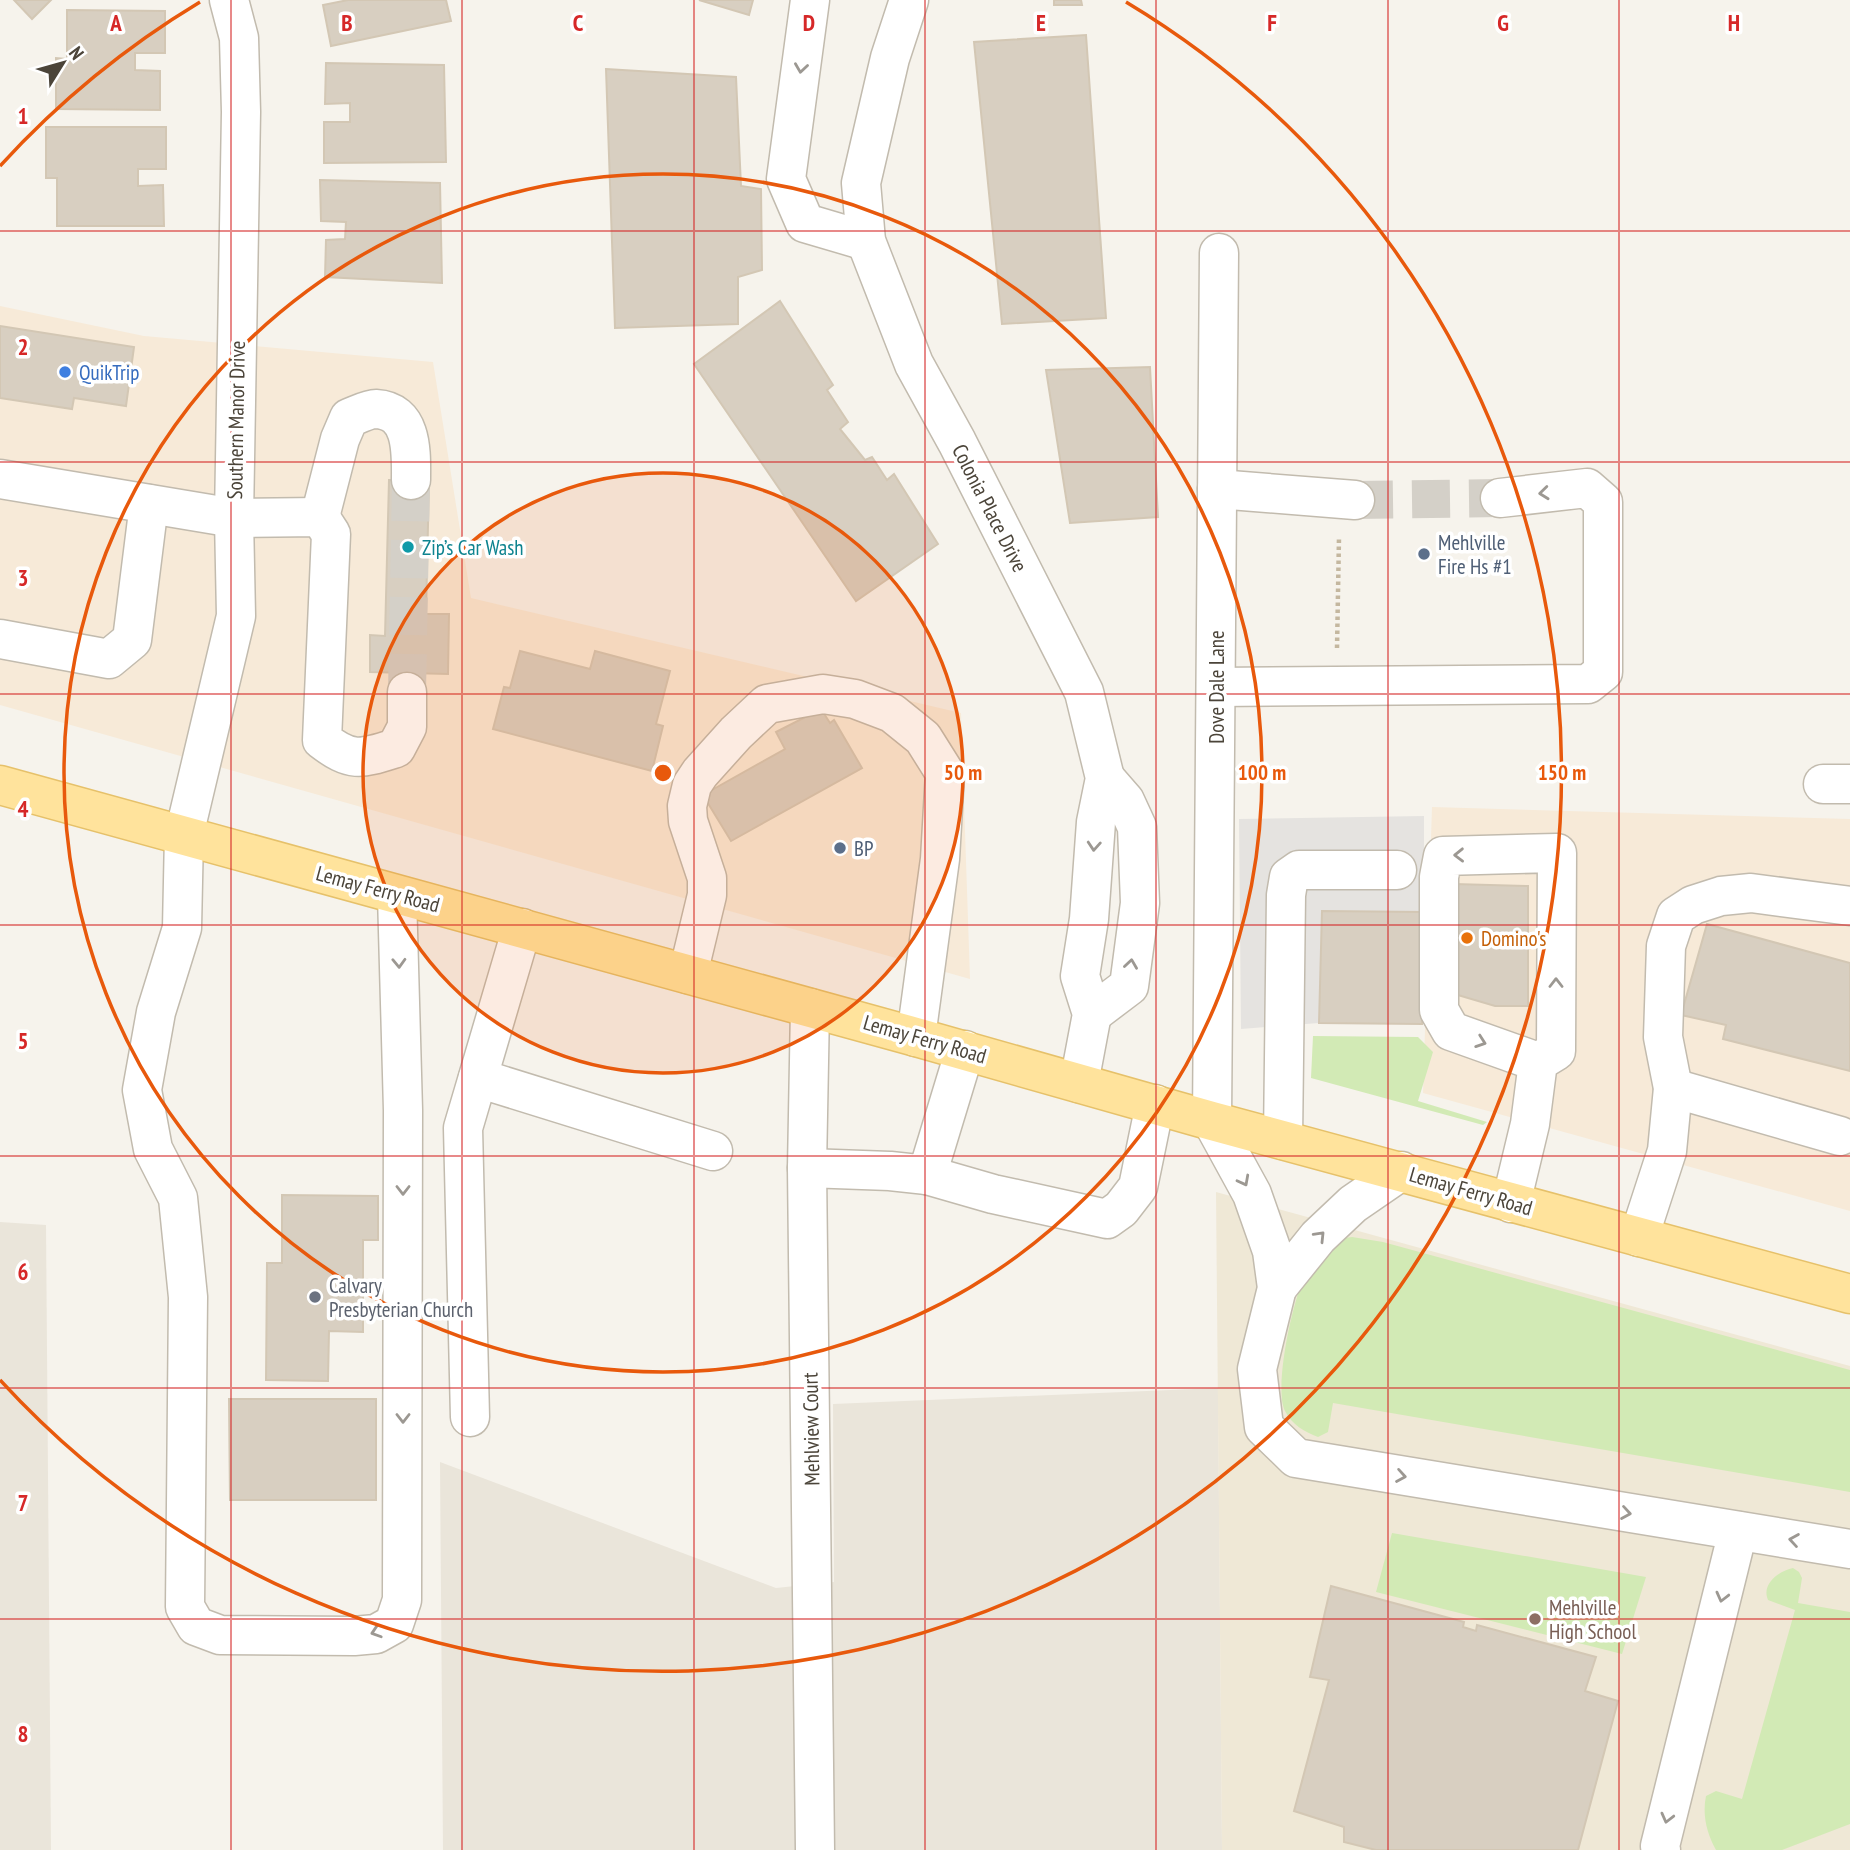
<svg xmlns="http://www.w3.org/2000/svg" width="1850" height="1850" font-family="'PT Sans Narrow',sans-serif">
<rect width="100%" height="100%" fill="#f6f3ec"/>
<g fill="#eae5da">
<polygon points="0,1222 46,1225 51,1850 0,1850"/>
<polygon points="1218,1388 1222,1850 443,1850 440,1462 776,1588 834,1582 833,1404"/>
</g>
<g fill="#f7ead8">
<polygon points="0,306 144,336 433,362 471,598 961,713 970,979 0,705"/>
<polygon points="1432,807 1850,819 1850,1211 1423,1093"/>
</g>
<polygon fill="#efe8d6" points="1216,1192 1850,1366 1850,1850 1222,1850"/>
<g fill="#d2eab5">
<polygon points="1313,1036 1418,1037 1433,1052 1418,1101 1487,1122 1483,1125 1311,1078"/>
<path d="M1352 1237 1383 1242 1850 1370V1492L1333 1403 1328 1432 1318 1437C1305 1432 1292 1425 1285 1411 1273 1388 1294 1292 1308 1269 1316 1257 1334 1247 1345 1238Z"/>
<polygon points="1392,1533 1646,1577 1622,1654 1376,1592"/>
<path d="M1793 1568 1799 1572 1802 1578 1798 1603 1850 1612V1824L1782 1850H1716C1707 1834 1702 1815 1706 1796L1716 1791 1742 1799 1795 1610 1768 1600C1761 1584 1779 1571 1793 1568Z"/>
</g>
<polygon fill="#e5e3e0" points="1424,816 1424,912 1322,911 1319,1023 1241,1029 1239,819"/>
<g fill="#d8cfc1" stroke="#d3c7b4" stroke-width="2">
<polygon points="14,0 51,0 32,19"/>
<polygon points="446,0 451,21 331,46 323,5 348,0"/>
<polygon points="699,0 753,0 749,15"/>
<polygon points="1054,0 1081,0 1082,5 1054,5"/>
<polygon points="67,10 165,11 165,53 135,53 135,70 160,71 160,110 56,109 56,58 67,59"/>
<polygon points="1086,35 1106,318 1002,324 974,42"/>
<polygon points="326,63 444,65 446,162 324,163 324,122 350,122 350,103 325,104"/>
<polygon points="606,69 736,77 741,186 761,189 762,270 738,277 738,324 615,328"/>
<polygon points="46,127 166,127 166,169 138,169 138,186 163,185 164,226 57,226 57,178 46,178"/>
<polygon points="320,180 440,183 442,283 325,277 326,240 345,239 346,222 321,221"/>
<polygon points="780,301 833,385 827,390 848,422 840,429 865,460 872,457 887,480 894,474 938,544 856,601 694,364"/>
<polygon points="0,326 134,347 126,406 74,398 72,409 0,398"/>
<polygon points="1150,367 1158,517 1070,523 1046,370"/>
<polygon points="389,480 429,481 426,614 449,614 448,674 370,672 370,635 385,636"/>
<polygon points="520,651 590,669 595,651 670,671 656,724 663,726 652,771 493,729 504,687 510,688"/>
<polygon points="821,709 830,723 834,720 862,768 731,841 703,795 785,749 776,732"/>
<polygon points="1454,884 1528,886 1528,1006 1495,1006 1451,993"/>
<polygon points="1322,911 1424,912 1422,1024 1319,1023"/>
<polygon points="1707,924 1850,963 1850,1071 1723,1039 1726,1025 1681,1015"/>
<polygon points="282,1195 378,1196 378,1240 363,1240 363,1332 329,1331 328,1381 266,1380 267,1263 282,1263"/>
<polygon points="229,1399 376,1399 376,1500 230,1500"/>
<polygon points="1331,1586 1464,1622 1463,1627 1476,1631 1477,1625 1596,1657 1585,1691 1618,1701 1578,1850 1376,1850 1344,1842 1344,1827 1294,1811 1329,1680 1310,1677"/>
</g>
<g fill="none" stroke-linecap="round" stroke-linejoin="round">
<g stroke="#d4d0c8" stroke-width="38" stroke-dasharray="38 19" stroke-linecap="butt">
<polyline points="1355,500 1500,498"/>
<polyline points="407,692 411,480"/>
</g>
<defs>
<g id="minor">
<polyline points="229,0 239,38 241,112 234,518 236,616 184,835 182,928 156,1012 142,1090 153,1149 178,1198 188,1297 185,1607 196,1626 220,1635 354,1636 376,1634 394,1624 402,1600 403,1110 397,895"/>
<polyline points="810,0 786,179 805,223 866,241"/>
<polyline points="909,0 890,58 861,183 866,241 914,364 957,442 1084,692 1105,778 1096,822 1089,919 1080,976 1092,1014 1079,1083"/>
<polyline points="1219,253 1212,1121 1252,1194 1272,1251 1277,1288 1257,1369 1264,1427 1296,1458 1850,1549"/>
<path d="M0 479 234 518 320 517 331 534 322 740C352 763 361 759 396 748L407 727V692"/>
<polyline points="1217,489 1355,500"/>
<path d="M320 517 340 439 349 418C357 415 368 409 376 409 414 411 411 454 411 480"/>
<polyline points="0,639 109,659 132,640 149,504"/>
<polyline points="1216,687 1588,684 1603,672 1603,502 1587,488 1500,498"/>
<polyline points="1823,784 1850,784"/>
<polyline points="688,974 707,895 707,878 688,821 687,806 692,785 700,773 736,733 767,704 823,694 855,699 892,713 923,738 945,773 940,859 916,1037"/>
<polyline points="810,1008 807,1168 815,1850"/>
<polyline points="1092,1014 1129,986 1140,903 1137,827 1125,801 1105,778"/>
<polyline points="478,1078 713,1151"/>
<polyline points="1673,1088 1840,1136"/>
<polyline points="1283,1140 1286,895 1289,877 1299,870 1397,870"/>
<polyline points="807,1168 890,1171 927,1175 965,1050"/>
<polyline points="927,1175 993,1194 1107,1219 1121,1209 1138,1187 1155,1104"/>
<polyline points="1511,1203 1530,1124 1538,1062 1556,1051 1557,853 1443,856 1439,877 1439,1010 1451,1031 1538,1062"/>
<polyline points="1639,1237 1667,1151 1673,1088 1663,1037 1666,946 1676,916 1693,905 1721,896 1751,893 1850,906"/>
<polyline points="1277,1288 1318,1237 1353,1204 1401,1171"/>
<polyline points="470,1417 463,1128 522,928"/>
<polyline points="1661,1850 1660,1846 1738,1531"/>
</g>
<polyline id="major" points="0,785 916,1037 1212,1121 1850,1294"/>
</defs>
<use href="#minor" stroke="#c2bbae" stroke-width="41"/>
<use href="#major" stroke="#e6c16a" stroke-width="41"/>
<polyline stroke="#c4b79f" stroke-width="4.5" stroke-dasharray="3.5 3.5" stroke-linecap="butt" points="1337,648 1339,537"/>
<use href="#minor" stroke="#fff" stroke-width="38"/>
<use href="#major" stroke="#ffe39c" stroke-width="38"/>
</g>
<defs><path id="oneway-chevron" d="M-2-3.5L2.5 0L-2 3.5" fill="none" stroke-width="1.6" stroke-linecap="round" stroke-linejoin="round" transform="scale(1.75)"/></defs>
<g stroke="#9c9892">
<use href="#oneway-chevron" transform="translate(801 68) rotate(98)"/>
<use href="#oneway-chevron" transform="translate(1544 493) rotate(174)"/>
<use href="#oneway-chevron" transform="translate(1094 846) rotate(94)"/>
<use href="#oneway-chevron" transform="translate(1459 855) rotate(179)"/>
<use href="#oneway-chevron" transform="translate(399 963) rotate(88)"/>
<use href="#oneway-chevron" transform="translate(1131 964) rotate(-82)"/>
<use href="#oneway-chevron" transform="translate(1556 983) rotate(-90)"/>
<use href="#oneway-chevron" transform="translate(1481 1042) rotate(19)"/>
<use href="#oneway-chevron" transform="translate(1244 1181) rotate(62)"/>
<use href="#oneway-chevron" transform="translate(403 1190) rotate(90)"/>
<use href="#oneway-chevron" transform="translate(1320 1236) rotate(-46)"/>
<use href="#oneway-chevron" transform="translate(403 1418) rotate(90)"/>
<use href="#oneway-chevron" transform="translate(1401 1476) rotate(10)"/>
<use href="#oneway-chevron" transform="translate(1626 1513) rotate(9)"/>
<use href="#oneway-chevron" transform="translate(1794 1540) rotate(-171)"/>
<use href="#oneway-chevron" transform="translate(1722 1597) rotate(104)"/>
<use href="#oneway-chevron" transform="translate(376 1632) rotate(162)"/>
<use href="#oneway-chevron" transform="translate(1667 1818) rotate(104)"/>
</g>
<path fill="none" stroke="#d62828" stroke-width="2" stroke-opacity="0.55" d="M231 0V1850M462 0V1850M694 0V1850M925 0V1850M1156 0V1850M1388 0V1850M1619 0V1850M0 231H1850M0 462H1850M0 694H1850M0 925H1850M0 1156H1850M0 1388H1850M0 1619H1850"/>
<circle cx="663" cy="773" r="300" fill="#e8590c" fill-opacity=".12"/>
<g fill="none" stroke="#e8590c" stroke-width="3.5">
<circle cx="663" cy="773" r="300"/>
<circle cx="663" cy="773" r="599"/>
<path d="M0 166A899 899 0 0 1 200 2M1126 2A899 899 0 1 1 0 1380"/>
</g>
<circle fill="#3f7fe0" stroke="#fff" stroke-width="2.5" cx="65" cy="372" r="7"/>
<circle fill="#0f9aa8" stroke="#fff" stroke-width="2.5" cx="408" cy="547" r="7"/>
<g fill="#5c6f8a" stroke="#fff" stroke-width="2.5">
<circle cx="1424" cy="554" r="7"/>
<circle cx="840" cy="848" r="7"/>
</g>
<circle fill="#e8710a" stroke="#fff" stroke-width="2.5" cx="1467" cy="938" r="7"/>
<circle fill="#6b7280" stroke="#fff" stroke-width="2.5" cx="315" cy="1297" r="7"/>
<circle fill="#8d6e63" stroke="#fff" stroke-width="2.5" cx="1535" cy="1619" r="7"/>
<g text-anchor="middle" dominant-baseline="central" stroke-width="7" stroke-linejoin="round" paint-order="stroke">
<g font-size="21" fill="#366cbe" stroke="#fff" text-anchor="start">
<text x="79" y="372">QuikTrip</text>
</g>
<g font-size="21" fill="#4b4439" stroke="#fff">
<text transform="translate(236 420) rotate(-89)">Southern Manor Drive</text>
<text transform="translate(990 508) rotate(63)">Colonia Place Drive</text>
<text transform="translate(1216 687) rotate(-90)">Dove Dale Lane</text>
<text transform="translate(378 889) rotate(15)">Lemay Ferry Road</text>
<text transform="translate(925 1039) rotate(16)">Lemay Ferry Road</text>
<text transform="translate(1471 1191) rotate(16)">Lemay Ferry Road</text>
<text transform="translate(811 1429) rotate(-91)">Mehlview Court</text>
</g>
<g font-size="21" fill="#4e5e75" stroke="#fff" text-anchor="start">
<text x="1438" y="542">Mehlville<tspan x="1438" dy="24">Fire Hs #1</tspan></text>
<text x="854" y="848">BP</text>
</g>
<g font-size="21" fill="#0d838f" stroke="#fff" text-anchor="start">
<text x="422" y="547">Zip’s Car Wash</text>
</g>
<g font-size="21" fill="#c56008" stroke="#fff" text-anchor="start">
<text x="1481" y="938">Domino's</text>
</g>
<g font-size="21" fill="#5b616d" stroke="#fff" text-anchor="start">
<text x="329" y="1285">Calvary<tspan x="329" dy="24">Presbyterian Church</tspan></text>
</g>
<g font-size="21" fill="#785e54" stroke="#fff" text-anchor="start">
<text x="1549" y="1607">Mehlville<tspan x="1549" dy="24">High School</tspan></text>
</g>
</g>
<g font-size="23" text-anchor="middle" font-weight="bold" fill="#d62828" stroke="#fff" stroke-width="7" stroke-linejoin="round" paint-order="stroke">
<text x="116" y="31">A</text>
<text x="347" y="31">B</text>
<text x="578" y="31">C</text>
<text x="809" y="31">D</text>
<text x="1041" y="31">E</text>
<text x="1272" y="31">F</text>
<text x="1503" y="31">G</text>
<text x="1734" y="31">H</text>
<text x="23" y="124">1</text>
<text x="23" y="355">2</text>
<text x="23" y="586">3</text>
<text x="23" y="817">4</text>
<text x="23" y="1049">5</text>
<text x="23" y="1280">6</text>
<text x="23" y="1511">7</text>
<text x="23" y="1742">8</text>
</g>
<circle cx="663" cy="773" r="10" fill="#e8590c" stroke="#fff" stroke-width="3.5"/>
<g font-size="21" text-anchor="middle" font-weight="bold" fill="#e8590c" stroke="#fff" stroke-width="7" stroke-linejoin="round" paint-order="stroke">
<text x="963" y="780">50 m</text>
<text x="1262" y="780">100 m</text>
<text x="1562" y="780">150 m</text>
</g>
<g transform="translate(63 63) rotate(53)" stroke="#ffffff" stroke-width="5" paint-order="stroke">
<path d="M0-5L12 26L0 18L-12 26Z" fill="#4b4439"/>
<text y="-10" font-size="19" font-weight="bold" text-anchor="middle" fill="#4b4439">N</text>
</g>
</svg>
